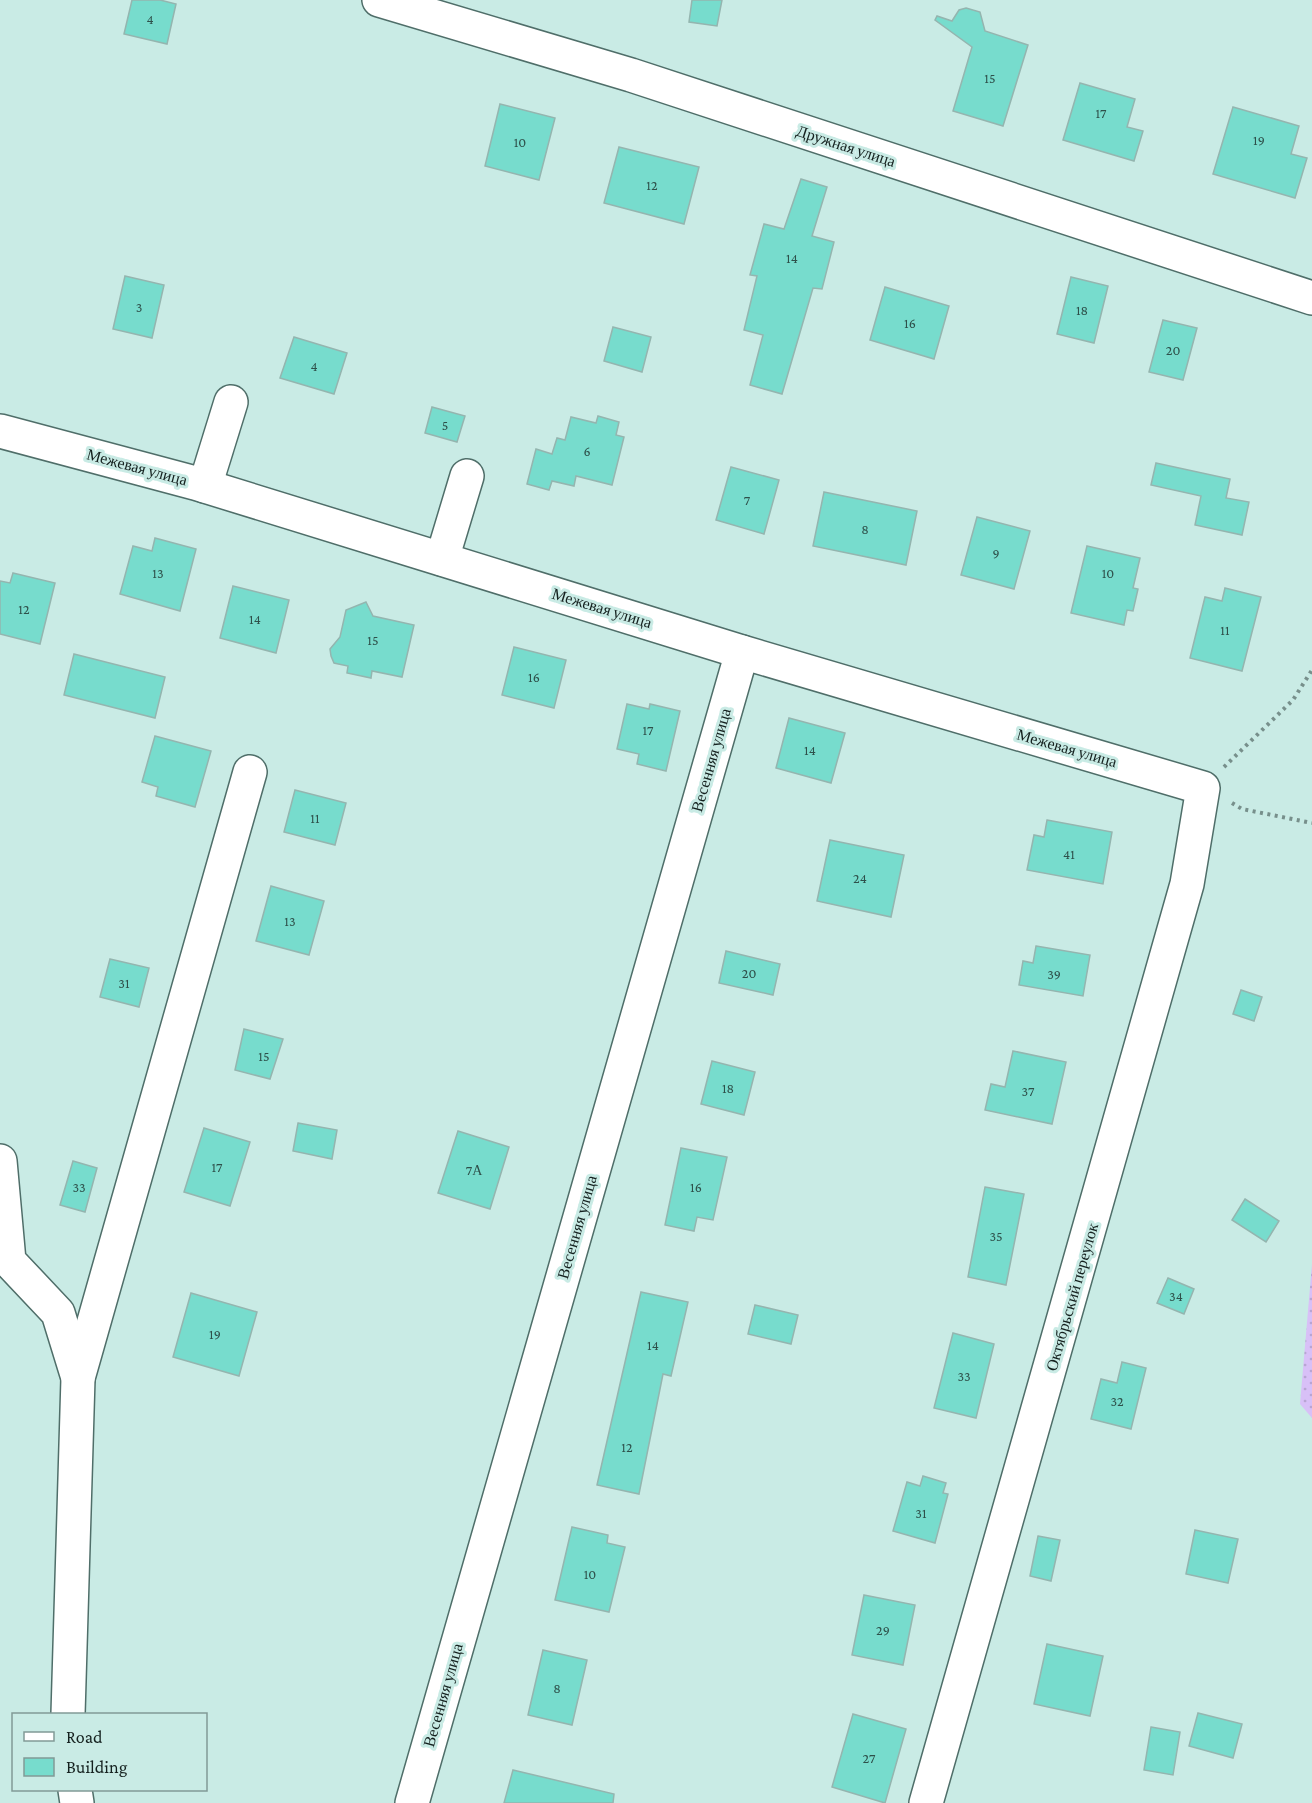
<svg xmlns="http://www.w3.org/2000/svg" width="1312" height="1803" font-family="'Crimson Pro',serif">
<defs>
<pattern id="park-dots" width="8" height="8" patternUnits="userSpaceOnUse" patternTransform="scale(1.5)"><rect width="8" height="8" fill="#d8c0f7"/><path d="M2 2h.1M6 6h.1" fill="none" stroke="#b8a5d3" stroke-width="1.8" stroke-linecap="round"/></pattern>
</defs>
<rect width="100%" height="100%" fill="#c9ebe5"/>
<polygon fill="url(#park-dots)" points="1312,1264 1312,1418 1300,1404"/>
<g fill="#77dccd" stroke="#94b5af" stroke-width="1.5">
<polygon points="132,0 160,0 176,4 167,44 124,34"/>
<polygon points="692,0 722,0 717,26 689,22"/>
<polygon points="966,8 980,12 985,31 1028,45 1003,126 953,111 972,47 935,20 937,16 952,21 959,10"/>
<polygon points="1080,83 1135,99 1127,127 1143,131 1134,161 1063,140"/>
<polygon points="500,104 555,118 539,180 485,166"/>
<polygon points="1233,107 1299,126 1291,154 1307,158 1295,198 1213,174"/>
<polygon points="619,147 699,167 684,224 604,203"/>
<polygon points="801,179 827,187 812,236 834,242 822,289 813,288 782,394 750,385 763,335 744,330 757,276 750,275 764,224 784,229"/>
<polygon points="125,276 164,285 152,338 113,329"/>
<polygon points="1071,277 1108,286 1094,343 1057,334"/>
<polygon points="885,287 949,306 934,359 870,340"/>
<polygon points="1163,320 1197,328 1183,380 1149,372"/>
<polygon points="613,327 651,337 642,372 604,361"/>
<polygon points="294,337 347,353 334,394 280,378"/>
<polygon points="432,407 465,416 457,442 425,433"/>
<polygon points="598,416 619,422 616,435 624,437 612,485 576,476 574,486 552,481 549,490 527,484 536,449 552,454 557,438 565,440 571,417 596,423"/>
<polygon points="1156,463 1230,479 1226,498 1249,502 1242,535 1195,525 1201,496 1151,485"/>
<polygon points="731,467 779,480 764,534 716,520"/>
<polygon points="824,492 917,511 906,565 813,546"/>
<polygon points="977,517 1030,531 1014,589 961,575"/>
<polygon points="155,538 196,549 180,611 120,594 133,546 152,551"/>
<polygon points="1087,546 1140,558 1133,588 1138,589 1133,611 1127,610 1124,625 1071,613"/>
<polygon points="13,573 55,583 40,644 0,634 0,581 10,583"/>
<polygon points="233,586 289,600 276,653 220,638"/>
<polygon points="1225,588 1261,597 1242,671 1190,658 1205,597 1222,601"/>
<polygon points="366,602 373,616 414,625 402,677 372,671 371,678 347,673 348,666 334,663 331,656 330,649 340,637 346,610"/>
<polygon points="514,647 566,660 554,708 502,695"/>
<polygon points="74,654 165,677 155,718 64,695"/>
<polygon points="627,704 649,709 650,704 680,711 666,771 637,764 639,754 617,749"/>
<polygon points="789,718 845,733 831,783 776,768"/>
<polygon points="155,736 211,751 195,807 156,796 158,787 142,782"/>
<polygon points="295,790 346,803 335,845 284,832"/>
<polygon points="1047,820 1112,832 1103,884 1027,870 1034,835 1044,837"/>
<polygon points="830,840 904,855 891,917 817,901"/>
<polygon points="271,886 324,901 309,955 256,941"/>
<polygon points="1036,946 1090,955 1083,996 1019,985 1023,961 1033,963"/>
<polygon points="726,951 780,964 773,995 719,983"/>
<polygon points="110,959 149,968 139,1007 100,997"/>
<polygon points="1241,990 1262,997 1254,1021 1233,1014"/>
<polygon points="244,1029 283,1039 270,1079 235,1070"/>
<polygon points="1013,1051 1066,1062 1052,1124 985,1110 991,1084 1005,1087"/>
<polygon points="712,1061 755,1072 744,1115 701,1104"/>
<polygon points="298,1123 337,1130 332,1159 293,1151"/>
<polygon points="204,1128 250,1142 230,1206 184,1192"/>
<polygon points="458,1131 509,1147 490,1209 438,1193"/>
<polygon points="681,1148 727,1157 713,1220 697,1217 694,1231 665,1225"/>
<polygon points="73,1161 97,1168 85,1212 60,1205"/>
<polygon points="985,1187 1024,1194 1006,1285 968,1277"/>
<polygon points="1245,1199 1279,1221 1266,1242 1232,1220"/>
<polygon points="1168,1278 1194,1289 1184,1314 1157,1303"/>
<polygon points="641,1292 688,1302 671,1376 663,1374 639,1494 597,1485"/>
<polygon points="191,1293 257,1312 239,1376 173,1357"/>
<polygon points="755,1305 798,1315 791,1344 748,1334"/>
<polygon points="953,1333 994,1344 976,1418 934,1408"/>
<polygon points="1122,1362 1146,1368 1131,1429 1091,1419 1101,1379 1117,1383"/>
<polygon points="923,1476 946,1483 943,1493 948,1494 935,1543 893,1531 907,1482 920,1486"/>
<polygon points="572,1527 608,1535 607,1543 625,1547 609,1612 555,1600"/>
<polygon points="1195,1530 1238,1539 1228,1583 1186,1574"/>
<polygon points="1038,1536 1060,1540 1051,1581 1030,1576"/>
<polygon points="864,1595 915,1605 903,1665 852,1655"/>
<polygon points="1047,1644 1103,1656 1090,1716 1034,1704"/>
<polygon points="543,1650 587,1660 572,1725 528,1715"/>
<polygon points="1198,1713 1242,1724 1233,1758 1189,1746"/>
<polygon points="853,1714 906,1729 885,1803 832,1787"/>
<polygon points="1151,1727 1180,1732 1173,1775 1144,1770"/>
<polygon points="513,1770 614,1794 613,1803 504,1803"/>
</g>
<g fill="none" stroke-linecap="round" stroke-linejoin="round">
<defs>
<g id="minor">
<polyline points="379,0 631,75 1312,298"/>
<polyline points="0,431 195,483 742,652 1203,788 1187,884 926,1803"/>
<polyline points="205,486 231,402"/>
<polyline points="442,559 467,476"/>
<polyline points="0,1161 9,1261 58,1313 78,1378 68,1714"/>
<polyline points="78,1378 250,772"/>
<polyline points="75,1790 77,1803"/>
<polyline points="412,1803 742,652"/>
</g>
</defs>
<use href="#minor" stroke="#4f6e69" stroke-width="36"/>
<g stroke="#778f8b" stroke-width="4" stroke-dasharray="3 4.5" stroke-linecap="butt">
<polyline points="1224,767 1293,700 1312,670"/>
<polyline points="1232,803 1242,809 1312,823"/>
</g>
<use href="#minor" stroke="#fff" stroke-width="33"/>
</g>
<g text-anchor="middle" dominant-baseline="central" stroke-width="6" stroke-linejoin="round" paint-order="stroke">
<g font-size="14" fill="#2e504a">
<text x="150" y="19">4</text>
<text x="990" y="78">15</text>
<text x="1101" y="113">17</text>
<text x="1259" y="140">19</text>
<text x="520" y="142">10</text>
<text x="652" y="185">12</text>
<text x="792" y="258">14</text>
<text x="139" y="307">3</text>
<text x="1082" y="310">18</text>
<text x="910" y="323">16</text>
<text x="1173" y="350">20</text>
<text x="314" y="366">4</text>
<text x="445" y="425">5</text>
<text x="587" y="451">6</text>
<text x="747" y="500">7</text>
<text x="865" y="529">8</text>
<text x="996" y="553">9</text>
<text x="158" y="573">13</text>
<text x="1108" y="573">10</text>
<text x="24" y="609">12</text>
<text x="255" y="619">14</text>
<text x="1225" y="630">11</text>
<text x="373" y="640">15</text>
<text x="534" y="677">16</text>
<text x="648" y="730">17</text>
<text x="810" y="750">14</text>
<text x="315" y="818">11</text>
<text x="1069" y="854">41</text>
<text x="860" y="878">24</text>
<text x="290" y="921">13</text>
<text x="749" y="973">20</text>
<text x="1054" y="974">39</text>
<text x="124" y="983">31</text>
<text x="264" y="1056">15</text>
<text x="728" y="1088">18</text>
<text x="1028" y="1091">37</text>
<text x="217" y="1167">17</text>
<text x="474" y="1170">7А</text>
<text x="79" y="1187">33</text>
<text x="696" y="1187">16</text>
<text x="996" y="1236">35</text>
<text x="1176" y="1296">34</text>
<text x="215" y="1334">19</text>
<text x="653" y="1345">14</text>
<text x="964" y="1376">33</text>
<text x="1117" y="1401">32</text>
<text x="627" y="1447">12</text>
<text x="921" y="1513">31</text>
<text x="590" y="1574">10</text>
<text x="883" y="1630">29</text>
<text x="557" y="1688">8</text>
<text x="869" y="1758">27</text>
</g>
<g font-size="16" fill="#15211f" stroke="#c9ebe5">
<text transform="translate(846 146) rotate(18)">Дружная улица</text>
<text transform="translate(137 467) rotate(15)">Межевая улица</text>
<text transform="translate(602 608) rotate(17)">Межевая улица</text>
<text transform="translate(1067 748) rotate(16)">Межевая улица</text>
<text transform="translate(711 760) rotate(-74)">Весенняя улица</text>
<text transform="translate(577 1227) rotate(-74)">Весенняя улица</text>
<text transform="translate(1072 1297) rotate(-74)">Октябрьский переулок</text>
<text transform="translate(443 1695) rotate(-74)">Весенняя улица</text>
</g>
</g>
<rect x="12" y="1713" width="195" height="78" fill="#c9ebe5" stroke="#819a96" stroke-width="1.5"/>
<rect x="24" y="1732" width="30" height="9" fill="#ffffff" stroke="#819a96" stroke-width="1.5"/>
<text x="66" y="1743" font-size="18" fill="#15211f">Road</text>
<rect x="24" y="1758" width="30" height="18" fill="#77dccd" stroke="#819a96" stroke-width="1.5"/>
<text x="66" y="1773" font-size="18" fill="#15211f">Building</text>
</svg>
